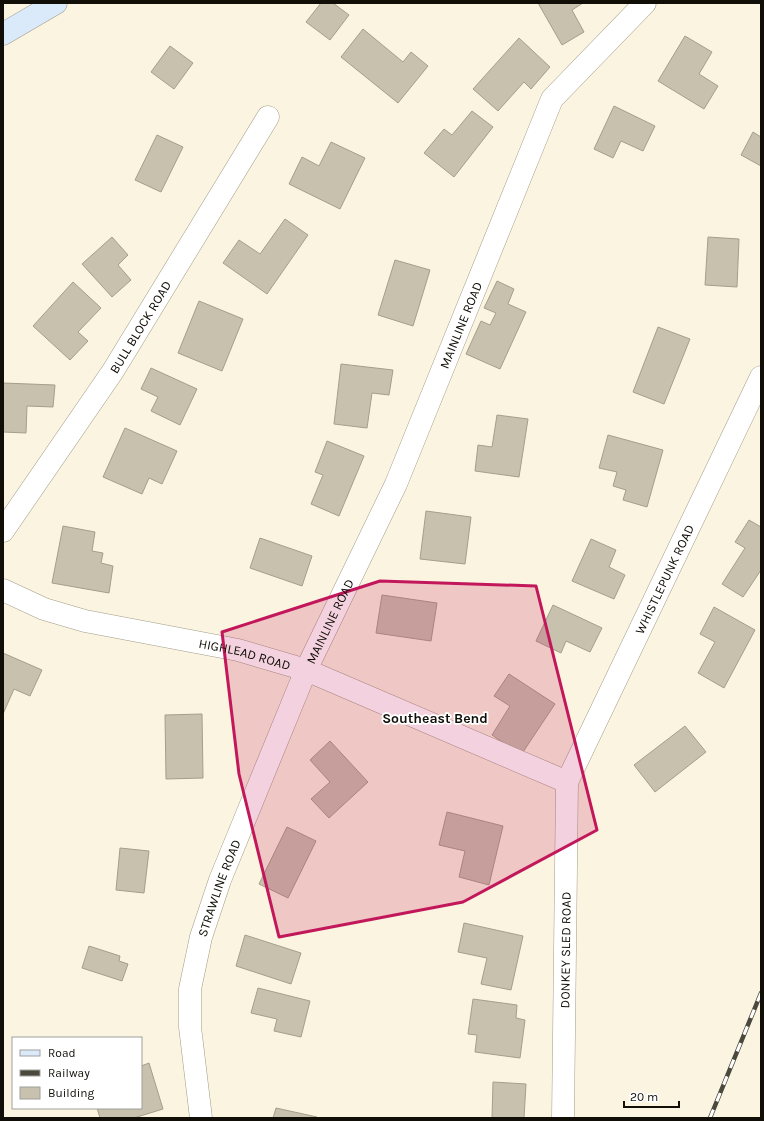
<svg xmlns="http://www.w3.org/2000/svg" width="764" height="1121" font-family="Karla,sans-serif">
<rect width="100%" height="100%" fill="#faf4e0"/>
<g fill="#c7c1ad" stroke="#a49f8c">
<polygon points="321,3 333,3 349,15 330,40 306,22"/>
<polygon points="538,3 583,3 572,10 584,32 562,45"/>
<polygon points="363,29 403,62 411,52 428,66 398,103 341,57"/>
<polygon points="685,36 712,52 699,74 718,86 704,109 658,81"/>
<polygon points="519,38 550,67 531,89 524,82 498,111 473,89"/>
<polygon points="170,46 193,63 174,89 151,72"/>
<polygon points="614,106 655,126 643,151 621,141 613,158 594,149"/>
<polygon points="472,111 493,127 454,177 424,153 444,129 452,135"/>
<polygon points="753,132 761,137 761,166 741,155"/>
<polygon points="157,135 183,147 161,192 135,180"/>
<polygon points="331,142 365,158 340,209 289,184 302,157 319,166"/>
<polygon points="285,219 308,235 267,294 223,263 239,240 260,254"/>
<polygon points="112,237 128,255 118,265 131,280 112,297 82,264"/>
<polygon points="708,237 739,239 737,287 705,285"/>
<polygon points="395,260 430,270 413,326 378,315"/>
<polygon points="497,281 514,289 508,304 526,312 500,369 466,354 481,321 490,325 496,313 484,308"/>
<polygon points="73,282 101,308 78,332 88,341 70,360 33,326"/>
<polygon points="199,301 243,319 222,371 178,353"/>
<polygon points="658,327 690,339 664,404 633,392"/>
<polygon points="341,364 393,370 389,395 372,393 367,428 334,424"/>
<polygon points="151,368 197,389 180,425 151,411 158,397 141,389"/>
<polygon points="3,383 55,385 53,407 27,406 26,433 3,432"/>
<polygon points="497,415 528,419 519,477 475,471 478,445 492,447"/>
<polygon points="125,428 177,451 162,484 149,478 142,494 103,477"/>
<polygon points="608,435 663,450 647,507 623,500 626,490 613,486 617,472 599,468"/>
<polygon points="327,441 364,456 339,516 311,504 323,475 315,472"/>
<polygon points="426,511 471,517 465,564 420,559"/>
<polygon points="749,520 761,527 761,570 743,597 722,584 745,548 735,542"/>
<polygon points="63,526 95,532 92,551 103,553 101,563 113,566 109,593 52,583"/>
<polygon points="260,538 312,556 302,586 250,568"/>
<polygon points="591,539 616,550 609,567 625,575 614,599 572,581"/>
<polygon points="382,595 437,603 431,641 376,633"/>
<polygon points="553,605 602,628 590,652 566,641 561,653 536,641"/>
<polygon points="714,607 755,630 724,688 698,673 715,642 700,634"/>
<polygon points="3,653 42,670 30,696 14,689 3,714"/>
<polygon points="509,674 555,704 521,755 492,735 510,706 494,696"/>
<polygon points="202,714 203,778 166,779 165,715"/>
<polygon points="685,726 706,752 655,792 634,765"/>
<polygon points="330,741 368,782 329,818 311,799 330,782 310,760"/>
<polygon points="447,812 503,826 489,885 459,877 465,851 439,845"/>
<polygon points="287,827 316,841 288,898 259,884"/>
<polygon points="120,848 149,851 144,893 116,890"/>
<polygon points="464,923 523,936 511,990 481,984 487,958 458,952"/>
<polygon points="245,935 301,953 291,984 236,966"/>
<polygon points="89,946 120,956 119,961 128,964 122,981 82,968"/>
<polygon points="258,988 310,1001 301,1037 274,1031 277,1019 251,1013"/>
<polygon points="473,999 517,1005 516,1018 525,1020 520,1058 475,1052 477,1035 468,1034"/>
<polygon points="149,1063 163,1109 134,1118 100,1118 97,1108 141,1108 141,1066"/>
<polygon points="493,1082 526,1084 524,1118 492,1118"/>
<polygon points="276,1108 317,1117 316,1118 273,1118"/>
</g>
<g fill="none" stroke-linecap="round" stroke-linejoin="round">
<defs>
<g id="street">
<path id="s1" d="M3 531 113 371 268 117"/>
<path id="s2" d="M3 590 44 609 85 621 238 650 306 670 567 782"/>
<path id="s3" d="M201 1118 190 1027V989L201 937 220 880 306 670 396 484 552 99 645 3"/>
<path id="s4" d="M563 1118 567 782 761 377"/>
</g>
<polyline id="secondary" points="3,34 56,3"/>
</defs>
<use href="#street" stroke="#a29d8a" stroke-width="23"/>
<use href="#secondary" stroke="#a29d8a" stroke-width="23"/>
<use href="#street" stroke="#fff" stroke-width="22"/>
<use href="#secondary" stroke="#dbeafb" stroke-width="22"/>
<defs>
<polyline id="rail" points="710,1118 761,993"/>
</defs>
<use href="#rail" stroke="#4b483e" stroke-width="4.5"/>
<use href="#rail" stroke="#fff" stroke-width="3" stroke-dasharray="9" stroke-linecap="butt"/>
</g>
<path fill="#c2185b" fill-opacity="0.2" stroke="#c2185b" stroke-width="3" stroke-linejoin="round" d="M380 581 536 586 597 830 463 902 279 937 239 774 222 632Z"/>
<g text-anchor="middle" dominant-baseline="central" stroke-width="3.5" stroke-linejoin="round" paint-order="stroke">
<g font-size="13" fill="#100e07" stroke="#fff">
<text stroke="none"><textPath href="#s3" startOffset="848">MAINLINE ROAD</textPath></text>
<text stroke="none"><textPath href="#s1" startOffset="246">BULL BLOCK ROAD</textPath></text>
<text stroke="none"><textPath href="#s4" startOffset="561">WHISTLEPUNK ROAD</textPath></text>
<text stroke="none"><textPath href="#s3" startOffset="524">MAINLINE ROAD</textPath></text>
<text stroke="none"><textPath href="#s2" startOffset="251">HIGHLEAD ROAD</textPath></text>
<text stroke="none"><textPath href="#s3" startOffset="235">STRAWLINE ROAD</textPath></text>
<text stroke="none"><textPath href="#s4" startOffset="168">DONKEY SLED ROAD</textPath></text>
</g>
<g font-size="14" font-weight="bold" fill="#100e07" stroke="#fff">
<text x="435" y="718">Southeast Bend</text>
</g>
</g>
<rect width="764" height="1121" fill="none" stroke="#100e07" stroke-width="8"/>
<rect x="12" y="1037" width="130" height="72" fill="#ffffff" stroke="#9f9f9c"/>
<rect x="20" y="1050" width="20" height="6" fill="#dbeafb" stroke="#9f9f9c"/>
<text x="48" y="1057" font-size="12" fill="#100e07">Road</text>
<rect x="20" y="1070" width="20" height="6" fill="#4b483e" stroke="#9f9f9c"/>
<text x="48" y="1077" font-size="12" fill="#100e07">Railway</text>
<rect x="20" y="1087" width="20" height="12" fill="#c7c1ad" stroke="#9f9f9c"/>
<text x="48" y="1097" font-size="12" fill="#100e07">Building</text>
<path d="M624 1101v6h55v-6" fill="none" stroke="#100e07" stroke-width="2"/>
<text x="630" y="1101" font-size="12" fill="#100e07" stroke="#ffffff" stroke-width="3" paint-order="stroke">20 m</text>
</svg>
